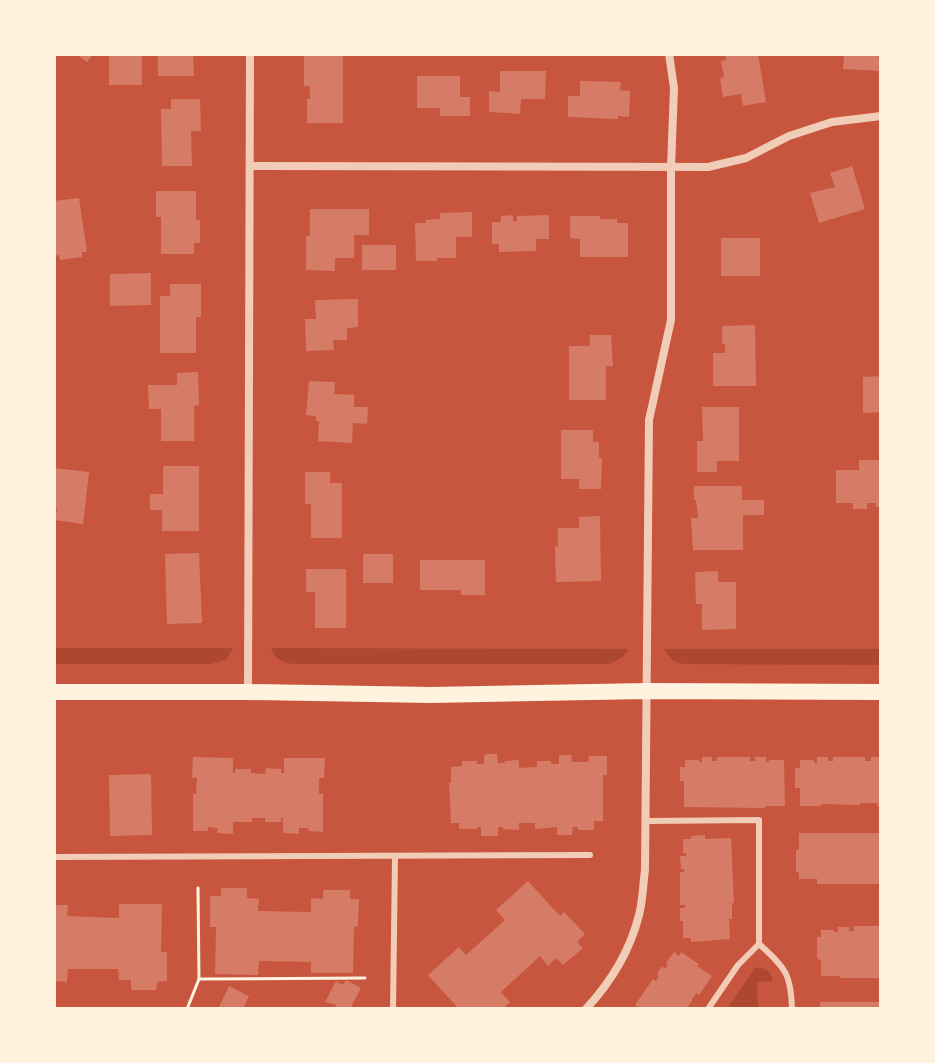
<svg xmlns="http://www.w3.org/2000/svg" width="935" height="1063" font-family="Commissioner,sans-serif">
<rect width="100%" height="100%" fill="#c8553d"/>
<g fill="#ae4732">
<polygon points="54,648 233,648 226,660 211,664 54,664"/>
<path d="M271 648 628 649 624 656 610 664H297C285 664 276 661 271 648Z"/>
<polygon points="664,649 881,649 881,665 683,664 673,661"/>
<path d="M755 968C764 967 769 970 773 979L772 981 757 982 758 1009H727Z"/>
</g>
<g fill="#d67c66">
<polygon points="76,54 93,54 87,62"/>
<rect x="109" y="54" width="33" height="31"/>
<polygon points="158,54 193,54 194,76 158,76"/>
<polygon points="304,54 343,54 343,123 307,123 307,99 310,99 310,86 304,86"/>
<polygon points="725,54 758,54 766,102 743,106 741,94 723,97 720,78 724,77 721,61 726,60"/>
<polygon points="844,54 879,54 878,58 881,58 881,71 843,69"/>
<polygon points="500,71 546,71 545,99 521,99 520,114 489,112 489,91 500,92"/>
<polygon points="417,76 460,76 460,97 470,97 470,116 440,116 440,108 417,108"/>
<polygon points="580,81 621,82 620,90 630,91 629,117 618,116 618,119 568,117 568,96 580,96"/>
<polygon points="171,99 200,99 201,131 191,131 192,166 162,166 161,109 171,109"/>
<polygon points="852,166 865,209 819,223 810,193 835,187 830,173"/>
<polygon points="156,191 196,191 196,220 200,220 200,243 194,243 194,254 161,254 161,217 156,217"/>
<polygon points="79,198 87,252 82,252 82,257 60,260 59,255 54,256 54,201"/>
<polygon points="310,209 369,209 369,235 354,235 354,258 335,258 335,271 306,270 306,236 310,236"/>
<polygon points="472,212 472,237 456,237 456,258 437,258 437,261 416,261 415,223 426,223 426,220 440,219 440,213"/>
<polygon points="513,215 513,221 517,221 517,216 549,215 549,239 536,239 536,251 499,252 499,244 492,244 492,222 501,222 501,216"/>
<polygon points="570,216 600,216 600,219 617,219 617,223 628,223 628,257 580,257 580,239 570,238"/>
<rect x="721" y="238" width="39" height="38"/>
<rect x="362" y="245" width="34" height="25"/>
<polygon points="151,273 151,305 110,306 110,274"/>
<polygon points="170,284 201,284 201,317 196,317 196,353 160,353 160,296 170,296"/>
<polygon points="358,299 358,327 347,328 347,340 333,340 334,350 306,351 305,319 316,319 315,300"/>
<polygon points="755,325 756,386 713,386 713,353 725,353 725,344 722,344 722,326"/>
<polygon points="590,335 611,335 613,366 606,366 606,400 569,400 569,346 590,346"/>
<polygon points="198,372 199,405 194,406 194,441 161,441 161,409 149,409 148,385 177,385 177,373"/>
<polygon points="881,376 881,412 863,413 863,377"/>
<polygon points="309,381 335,382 334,394 354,395 354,407 368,407 367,424 353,423 352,443 318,441 319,421 316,421 316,416 306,415"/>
<polygon points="702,407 739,407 739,461 717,461 717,472 697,472 697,441 703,441"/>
<polygon points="561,430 593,430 593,442 599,442 599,458 602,458 601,489 579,489 579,479 561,479"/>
<polygon points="859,460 881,460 881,507 876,507 876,503 867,503 867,509 853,509 853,503 836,503 836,470 859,470"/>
<polygon points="163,466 199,466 199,531 162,531 162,510 150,510 150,494 163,494"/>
<polygon points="54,468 89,472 83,524 55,520 57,508 54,508"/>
<polygon points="305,472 330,472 330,483 342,483 342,538 311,538 311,504 305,504"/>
<polygon points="694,486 742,486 742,500 764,500 764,515 743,515 743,550 693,550 691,518 698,518 696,500 694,500"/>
<polygon points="600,516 601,581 556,582 555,547 558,546 558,528 579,528 579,517"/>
<polygon points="199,553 202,623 167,624 165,554"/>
<rect x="363" y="554" width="30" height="29"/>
<polygon points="420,560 485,560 485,595 461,595 461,590 420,590"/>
<polygon points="306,569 346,569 346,628 315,628 315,592 306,592"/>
<polygon points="718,571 718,582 736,582 736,629 702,630 702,604 696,604 695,572"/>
<polygon points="486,754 497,754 498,763 505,763 505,761 519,760 519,768 537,767 537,761 551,761 551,764 559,764 559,756 561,755 571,755 572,762 588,762 589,756 607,756 607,775 603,775 603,821 594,821 594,830 578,830 578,827 573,827 572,835 557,835 557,827 535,829 535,823 519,823 519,830 503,829 503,827 498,827 498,836 481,836 481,827 477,827 477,829 459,829 459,823 451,823 449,783 451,783 451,767 462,766 462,761 477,761 477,764 484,764 484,756"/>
<polygon points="193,757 233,758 233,773 235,773 235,769 251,769 251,773 265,774 266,768 281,769 281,773 284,773 284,758 325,758 324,778 319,778 319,794 323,794 323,832 309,831 308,828 299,828 299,834 283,833 283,818 281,818 281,822 265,822 265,818 252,818 252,822 233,822 233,834 217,833 218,828 208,827 208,831 193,831 193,794 196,794 197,778 192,778"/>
<polygon points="702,757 712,757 712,761 717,761 717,757 750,757 750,761 755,761 755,757 766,757 766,762 769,762 769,760 784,760 785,806 765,806 765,808 684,807 684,781 680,781 680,767 685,767 685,760 699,760 699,762 702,762"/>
<polygon points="817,757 828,757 828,761 833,761 833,757 865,757 865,761 871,761 871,757 880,757 881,806 877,806 877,803 860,803 860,805 821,804 821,806 800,806 800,788 795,788 795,768 800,768 800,760 814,760 814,763 817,763"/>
<polygon points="151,774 152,835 110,836 109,775"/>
<polygon points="799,833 881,833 881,884 817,884 817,879 799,879 799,872 796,872 796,850 799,850"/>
<polygon points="705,835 705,839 731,838 734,903 732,903 732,919 729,919 730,939 691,942 691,938 683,938 683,921 680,921 680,908 685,908 685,905 680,905 680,872 684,872 684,869 681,869 680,856 686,856 686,853 683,853 683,839 691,839 691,836"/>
<polygon points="528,881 560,916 564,912 585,934 577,942 583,948 563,965 556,958 548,966 540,956 501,992 510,1002 502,1009 459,1009 428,975 459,947 466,955 505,920 496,910"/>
<polygon points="221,888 247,888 247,898 259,899 258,911 311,912 311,898 323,899 323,890 350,890 350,899 359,899 358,926 354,927 353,973 311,973 311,962 259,961 258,975 215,974 216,927 210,927 210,896 221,896"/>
<polygon points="119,904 162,904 161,952 167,952 167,981 157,982 156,990 131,990 131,980 119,980 118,969 68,969 67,982 54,981 54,905 68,905 67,916 119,918"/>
<polygon points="854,926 881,926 881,978 840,978 840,976 821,976 821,961 817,958 817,937 821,937 821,930 834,930 834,932 838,932 838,927 849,927 849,931 854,931"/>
<polygon points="674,952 679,956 681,952 699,964 697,966 712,976 699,995 696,993 688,1007 692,1009 636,1009 638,1007 635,1005 653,979 656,981 659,976 657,974 662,966 665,969 668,964 666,963"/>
<polygon points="346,980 361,988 350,1009 334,1009 336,1005 325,1002 336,981 343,985"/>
<polygon points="229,986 249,996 243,1009 218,1009"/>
<rect x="820" y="1002" width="61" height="7"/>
</g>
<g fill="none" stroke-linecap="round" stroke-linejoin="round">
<g stroke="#fff3e0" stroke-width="3">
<polyline points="199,979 365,978"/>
<polyline points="187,1009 199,979 198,888"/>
</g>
<g stroke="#f1ccb7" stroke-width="6">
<polyline points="646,821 759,820 759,944 738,965 708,1009"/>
<polyline points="54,857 590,855"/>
<path d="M759 944C785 968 791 973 792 1009"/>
<polyline points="393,1009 395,856"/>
</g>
<g stroke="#f1ccb7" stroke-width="8">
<polyline points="250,166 708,167 746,158 789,136 832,122 881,116"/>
<polyline points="248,692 250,54"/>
<path d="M586 1009C611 982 630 951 639 915 643 900 643 885 645 870L649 420 671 320V168L674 88 669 54"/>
</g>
<polyline stroke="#fff3e0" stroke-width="16" points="54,692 248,692 431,695 647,691 881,692"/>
</g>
<rect width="935" height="1063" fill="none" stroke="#fff3e0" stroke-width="112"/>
</svg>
